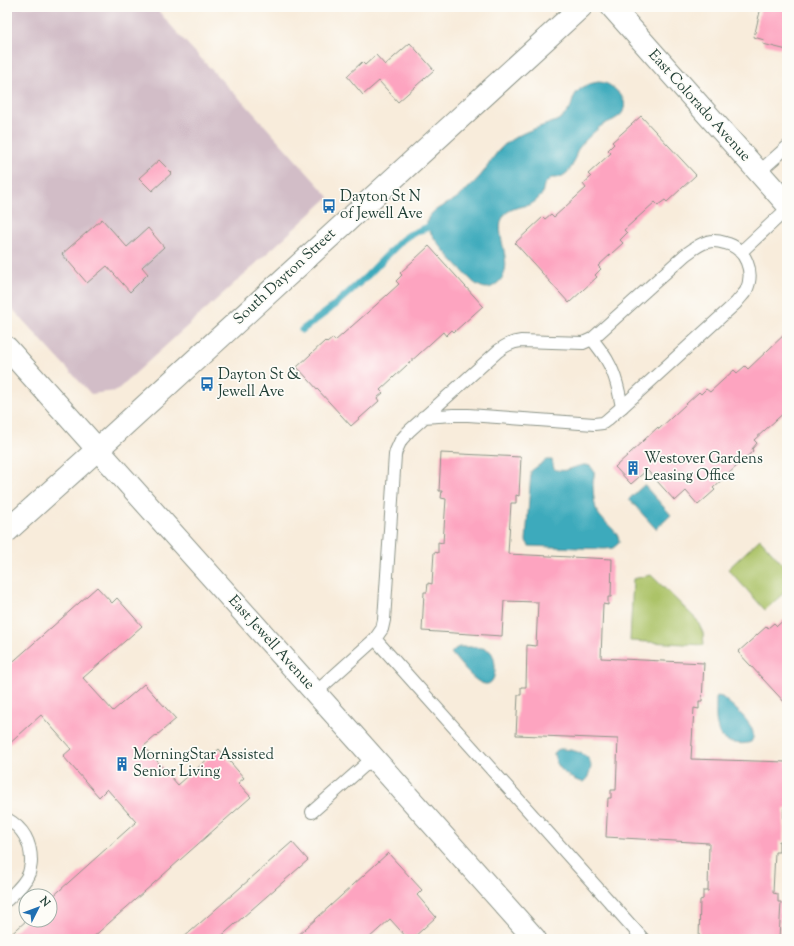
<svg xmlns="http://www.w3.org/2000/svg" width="794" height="946" font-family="'Sorts Mill Goudy',serif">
<rect width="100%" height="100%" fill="#fdfcf7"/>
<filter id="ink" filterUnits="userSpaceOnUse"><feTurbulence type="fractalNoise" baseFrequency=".025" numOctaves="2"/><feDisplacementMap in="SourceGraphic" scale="8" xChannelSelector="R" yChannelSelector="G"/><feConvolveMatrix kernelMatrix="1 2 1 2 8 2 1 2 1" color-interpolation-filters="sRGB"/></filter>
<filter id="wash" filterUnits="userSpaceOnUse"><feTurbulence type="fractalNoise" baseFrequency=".012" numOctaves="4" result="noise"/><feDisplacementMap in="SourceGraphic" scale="16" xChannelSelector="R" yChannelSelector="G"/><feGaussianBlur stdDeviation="0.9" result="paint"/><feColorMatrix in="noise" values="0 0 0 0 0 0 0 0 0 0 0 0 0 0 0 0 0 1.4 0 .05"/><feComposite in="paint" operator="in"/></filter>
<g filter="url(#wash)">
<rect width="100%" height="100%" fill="#f8ecdb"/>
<polygon fill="#d2bdc7" points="7,7 155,7 180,36 225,84 248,107 329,197 116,391 91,394 7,303"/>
<g fill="#acc368" stroke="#66804e">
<polygon points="760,539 787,569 787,590 765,610 728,569"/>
<polygon points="651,575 697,620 703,633 704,645 630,641 633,579"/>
</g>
<g fill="#3daabc" stroke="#2e7478">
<path d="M598 82C607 82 613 87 619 93 626 100 627 111 618 117 613 121 607 122 601 126 595 131 584 141 579 148 576 151 576 155 575 159 571 171 564 179 551 178 549 180 546 183 544 185 543 188 543 191 542 194 540 198 535 202 531 204 521 208 507 207 502 219 494 238 519 269 495 285 487 291 480 287 473 282 463 271 426 235 427 222 428 211 444 206 452 201 457 198 461 195 464 192 472 185 479 178 485 170 493 158 499 147 511 140 524 131 541 127 556 121 560 119 565 116 568 111 571 108 572 103 573 99 577 88 587 84 598 82Z"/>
<path d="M546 460H552L554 469C567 475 580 461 590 466 592 467 593 470 594 471 595 475 593 479 593 483 593 490 594 505 597 511 602 523 620 530 619 543L613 548 604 549 529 546 526 541 531 471Z"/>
<polygon points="644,485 671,515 656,529 629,499"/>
<path d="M459 647C466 647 484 646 490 651 497 657 498 686 485 684 473 682 459 662 451 653L455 649Z"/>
<path d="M717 696 722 697C731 705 762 728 751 742 746 744 740 744 735 743 713 741 716 717 716 699Z"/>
<path d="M560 749C572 749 596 754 590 771 589 776 587 779 583 782 569 780 555 767 554 753L557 750Z"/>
</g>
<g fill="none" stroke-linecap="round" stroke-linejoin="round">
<polyline stroke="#3daabc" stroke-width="7" points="302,330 329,310 367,276 402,240 409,235 428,227"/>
</g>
<g id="blocks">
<g fill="#fda4c0">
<polygon points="761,7 787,7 787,50 763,44 764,40 754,37"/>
<polygon points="410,43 434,70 398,102 379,81 363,95 347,76 362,62 365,65 376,55 385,65"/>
<polygon points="641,116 696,175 667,202 665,200 658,205 655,202 624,230 627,233 620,240 623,243 598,266 601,269 595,275 597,277 569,303 515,243 543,217 545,219 551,214 554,217 586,188 583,184 591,177 588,174 611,153 608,150 614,144 612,142"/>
<polygon points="159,160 172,173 152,191 139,178"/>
<polygon points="102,219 127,247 148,228 164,247 142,267 148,274 130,292 107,266 87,283 62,254"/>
<polygon points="429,246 483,306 454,332 452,330 446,336 443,332 407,365 380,390 383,393 377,398 379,401 351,426 297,367 325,341 327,343 333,338 335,341 376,305 399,284 396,281 402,275 400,273"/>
<polygon points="787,332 787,410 754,440 757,443 752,449 753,451 713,488 715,490 698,505 686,491 675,501 647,470 631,484 615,467 658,427 659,429 699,392 701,394 706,389 710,392 734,370 737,373 745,366 748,369"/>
<polygon points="441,453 521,457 519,496 516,495 516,503 511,503 508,554 612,559 611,597 608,597 608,605 603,604 601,658 704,663 702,701 699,701 699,709 694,708 691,759 787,762 787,808 784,808 783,842 779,841 779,852 775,852 773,893 778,894 778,902 781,902 779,939 699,939 700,900 703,899 703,891 708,891 709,843 606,837 608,798 611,798 611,790 616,790 618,739 516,735 518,695 521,695 521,687 526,687 527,645 536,646 538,602 504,601 502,636 422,631 424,592 427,592 428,583 432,584 434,552 438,553 438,542 443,543 446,499 441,498 442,491 439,491"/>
<polygon points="97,587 112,603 117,598 142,626 83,678 113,711 144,684 176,719 144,746 178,785 219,749 244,778 238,783 251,797 91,939 7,939 7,938 27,920 50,920 50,899 136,822 107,789 99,797 63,756 71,749 41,715 7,746 7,667"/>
<polygon points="787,617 787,705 738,652 767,626 768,628 774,623 777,626"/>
<polygon points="292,842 308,860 218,939 182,939"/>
<polygon points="388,853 422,890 417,895 436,917 412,939 408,939 390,919 368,939 294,939"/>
</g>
</g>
</g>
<g filter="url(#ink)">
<use href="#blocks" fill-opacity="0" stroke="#8c9488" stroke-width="1"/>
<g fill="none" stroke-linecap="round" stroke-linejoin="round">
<defs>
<g id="service">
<polyline points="759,172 787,147"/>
<polyline points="741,252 787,209"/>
<path d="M592 339C598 347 604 354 608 362 616 376 619 392 622 407"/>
<polyline points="375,639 643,939"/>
<path d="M315 693 375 639 382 629 384 620 395 455 396 451 401 440 409 431 498 351C505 346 511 342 521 341L583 343 592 339 685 255C692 250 699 244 707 242 713 240 719 241 725 243 746 248 755 272 746 291 743 295 739 299 736 303L622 407 607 420 603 423 594 424 468 415H454L423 417"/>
<polyline points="312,812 373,758"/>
<path d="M7 819C23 828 31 842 31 861 31 865 30 869 29 873 25 884 15 892 7 900"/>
</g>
<polyline id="minor" points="612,7 787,204"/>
<g id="tertiary">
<path d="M7 348C184 544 359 742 535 939"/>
<polyline points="7,531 98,449 581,7"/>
</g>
</defs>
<use href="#service" stroke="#8c9488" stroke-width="14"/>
<use href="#minor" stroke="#8c9488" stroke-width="24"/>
<use href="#tertiary" stroke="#8c9488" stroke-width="24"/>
<use href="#service" stroke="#fff" stroke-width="12"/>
<use href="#minor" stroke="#fff" stroke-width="22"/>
<use href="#tertiary" stroke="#fff" stroke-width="22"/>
</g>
</g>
<defs>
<symbol id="bus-bare" viewBox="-9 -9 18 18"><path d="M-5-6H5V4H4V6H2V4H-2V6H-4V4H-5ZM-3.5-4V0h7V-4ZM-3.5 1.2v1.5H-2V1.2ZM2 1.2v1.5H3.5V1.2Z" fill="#1f6fb2" stroke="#fdfcf7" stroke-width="2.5" paint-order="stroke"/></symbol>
<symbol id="building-bare" viewBox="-9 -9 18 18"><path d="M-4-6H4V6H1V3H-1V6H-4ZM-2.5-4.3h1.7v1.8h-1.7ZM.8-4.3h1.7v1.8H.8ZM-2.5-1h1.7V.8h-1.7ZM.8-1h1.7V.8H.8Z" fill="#1f6fb2" stroke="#fdfcf7" stroke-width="2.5" paint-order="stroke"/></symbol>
</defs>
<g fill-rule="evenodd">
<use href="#bus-bare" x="319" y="196" width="20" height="20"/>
<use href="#bus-bare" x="197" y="374" width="20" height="20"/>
<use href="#building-bare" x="623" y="458" width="20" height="20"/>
<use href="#building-bare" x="112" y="754" width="20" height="20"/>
</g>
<g text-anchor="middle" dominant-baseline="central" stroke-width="3.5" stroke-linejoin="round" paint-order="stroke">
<g font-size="15" fill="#1f3d34" stroke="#fdfcf7">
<text transform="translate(699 106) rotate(48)">East Colorado Avenue</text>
<text transform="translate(285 277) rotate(-43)">South Dayton Street</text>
<text transform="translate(271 643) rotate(48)">East Jewell Avenue</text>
</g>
<g font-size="15" fill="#1f3d34" stroke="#fdfcf7" text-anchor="start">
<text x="340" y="197">Dayton St N<tspan x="340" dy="17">of Jewell Ave</tspan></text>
<text x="218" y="375">Dayton St &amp;<tspan x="218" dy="17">Jewell Ave</tspan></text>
<text x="644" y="459">Westover Gardens<tspan x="644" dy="17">Leasing Office</tspan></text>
<text x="133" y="755">MorningStar Assisted<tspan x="133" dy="17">Senior Living</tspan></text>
</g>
</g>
<rect width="794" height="946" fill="none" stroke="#fdfcf7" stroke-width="24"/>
<g transform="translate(38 908) rotate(48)"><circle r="19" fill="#fdfcf7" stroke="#a4b0a9"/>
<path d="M0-3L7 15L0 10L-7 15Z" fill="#1f6fb2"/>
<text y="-6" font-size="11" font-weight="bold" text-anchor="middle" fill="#1f3d34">N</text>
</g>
</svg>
